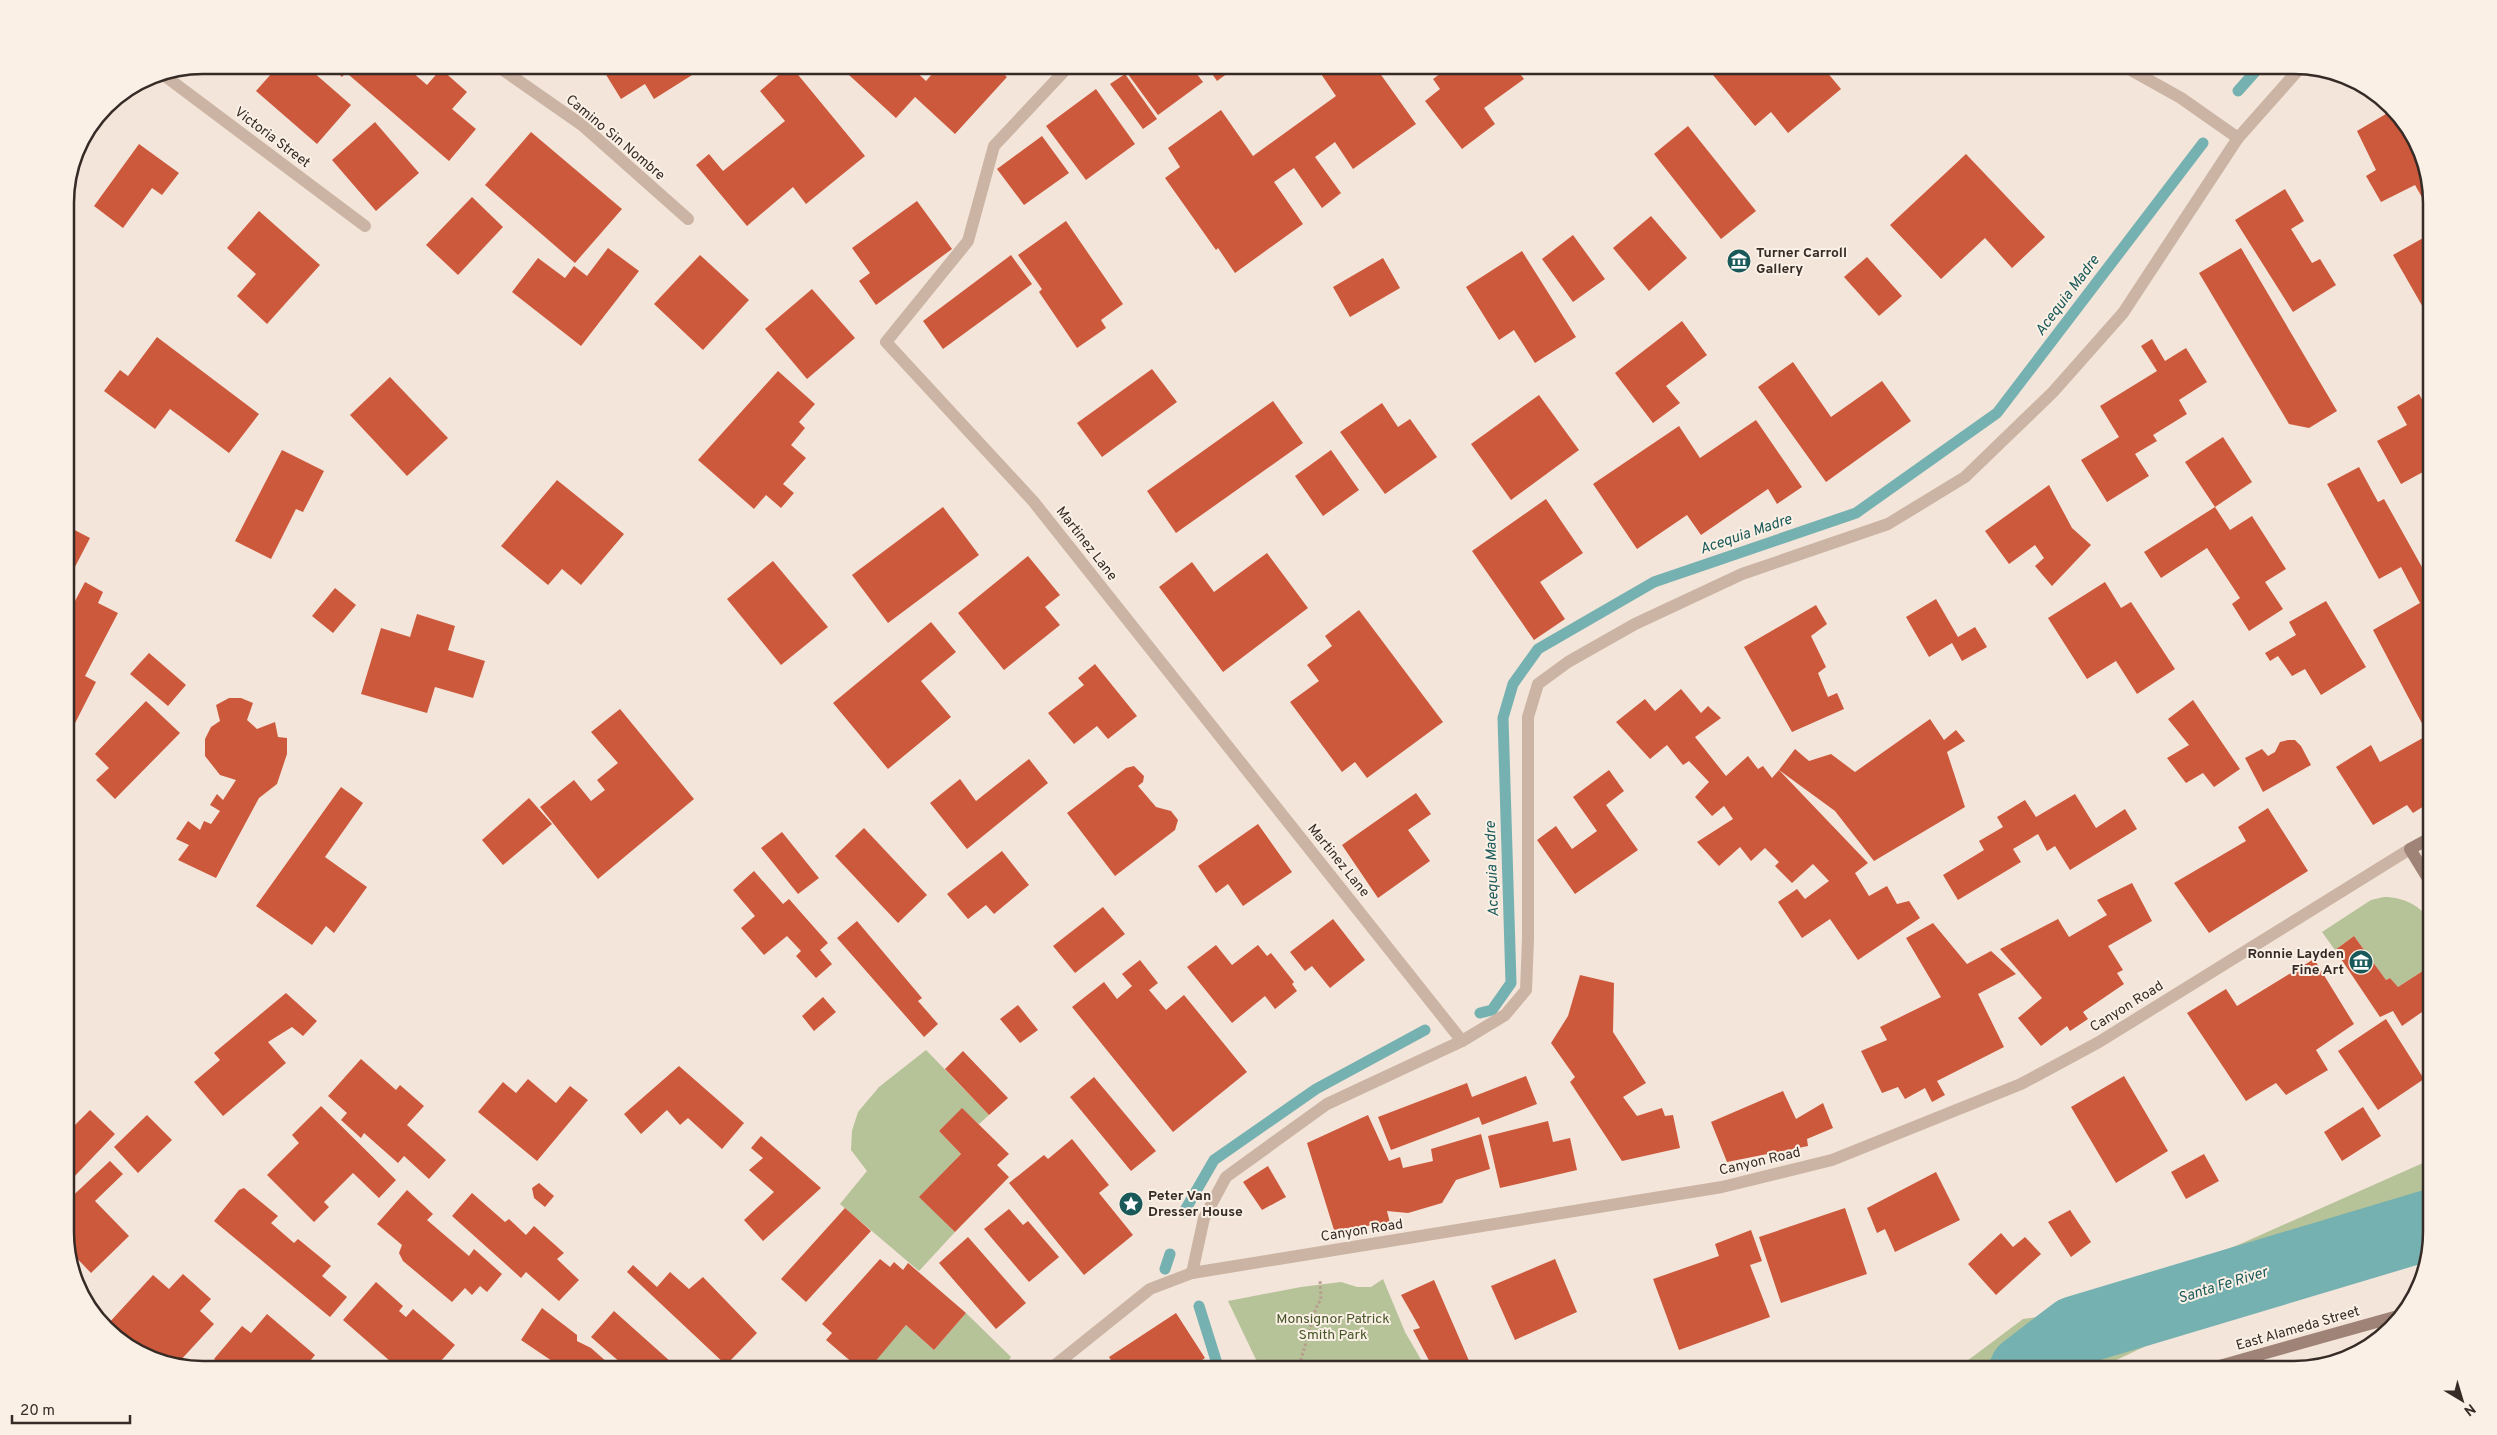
<svg xmlns="http://www.w3.org/2000/svg" width="2497" height="1435" font-family="Overpass,sans-serif">
<rect width="100%" height="100%" fill="#f3e5d9"/>
<g fill="#b6c298">
<path d="M2384 897C2404 897 2422 906 2432 924V965L2398 987 2390 978 2386 980 2354 936 2335 950 2322 932 2371 900Z"/>
<polygon points="926,1050 989,1115 979,1124 962,1109 939,1131 961,1154 920,1197 955,1232 919,1271 840,1204 867,1171 851,1150 852,1131 858,1112 879,1087"/>
<polygon points="2432,1159 2432,1232 2424,1261 2201,1320 2095,1370 1955,1370 2023,1319 2057,1314 2238,1245"/>
<polygon points="1383,1279 1405,1332 1427,1370 1261,1370 1228,1301 1301,1287 1341,1282 1357,1287 1371,1287"/>
<polygon points="966,1313 1011,1357 1003,1370 884,1370 874,1362 906,1325 934,1350"/>
</g>
<g fill="none" stroke-linecap="round" stroke-linejoin="round">
<g stroke="#76b1b1" stroke-width="11">
<polyline points="2238,91 2261,65"/>
<polyline points="1480,1013 1492,1010 1511,983 1503,718 1513,684 1538,649 1654,582 1856,513 1997,413 2203,143"/>
<polyline points="1184,1212 1214,1160 1316,1089 1425,1030"/>
<polyline points="1165,1269 1170,1254"/>
<polyline points="1199,1306 1219,1370"/>
</g>
<polyline stroke="#76b1b1" stroke-width="70" points="2024,1370 2075,1331 2432,1224"/>
</g>
<g fill="#cd593d">
<polygon points="279,65 305,65 351,105 317,144 256,91"/>
<polygon points="329,65 352,65 342,77"/>
<polygon points="357,65 404,65 427,85 441,69 467,92 452,109 476,129 449,161 349,75"/>
<polygon points="600,65 708,65 654,99 645,84 621,99"/>
<polygon points="790,65 865,156 806,204 793,187 747,226 696,165 709,154 723,171 785,121 760,91"/>
<polygon points="838,65 909,65 926,81 940,65 994,65 1007,77 955,134 915,97 896,118"/>
<polygon points="1190,65 1203,82 1158,115 1122,66"/>
<polygon points="1206,65 1239,65 1217,81"/>
<polygon points="1328,65 1374,65 1416,124 1353,169 1335,142 1315,157 1341,193 1322,208 1294,168 1274,182 1303,224 1235,273 1218,248 1216,250 1165,178 1180,167 1168,148 1221,110 1253,156 1336,96 1319,71"/>
<polygon points="1452,65 1513,65 1524,79 1484,108 1495,124 1462,149 1425,101 1440,89 1433,79"/>
<polygon points="1725,65 1821,65 1841,89 1788,133 1771,112 1755,126 1713,75"/>
<polygon points="1125,74 1157,119 1143,129 1110,84"/>
<polygon points="1096,89 1135,144 1086,180 1046,126"/>
<polygon points="2391,111 2411,131 2415,138 2432,194 2432,215 2415,185 2381,202 2366,176 2376,170 2357,131"/>
<polygon points="375,122 419,173 376,211 332,160"/>
<polygon points="1688,126 1756,211 1721,239 1654,154"/>
<polygon points="531,132 622,209 575,263 485,185"/>
<polygon points="1042,136 1069,173 1024,205 997,169"/>
<polygon points="139,144 179,173 162,195 152,188 123,228 94,206"/>
<polygon points="1966,154 2045,237 2012,268 1985,238 1941,279 1890,225"/>
<polygon points="2285,189 2304,221 2291,229 2312,263 2320,259 2336,285 2293,312 2235,220"/>
<polygon points="472,197 503,227 458,275 426,245"/>
<polygon points="917,201 952,249 876,305 859,281 870,273 852,248"/>
<polygon points="259,211 320,265 267,324 237,296 256,274 227,248"/>
<polygon points="1651,216 1687,258 1649,291 1613,248"/>
<polygon points="1066,221 1123,304 1101,320 1106,328 1077,348 1039,292 1042,289 1018,255"/>
<polygon points="2432,233 2432,323 2393,255"/>
<polygon points="1573,235 1605,279 1573,302 1542,259"/>
<polygon points="608,248 639,271 581,346 512,292 538,258 565,278 574,266 587,276"/>
<polygon points="2241,248 2337,411 2309,428 2289,424 2199,273"/>
<polygon points="1522,251 1576,337 1535,363 1514,330 1499,340 1466,287"/>
<polygon points="700,255 749,300 703,350 654,304"/>
<polygon points="1011,255 1032,284 943,349 923,321"/>
<polygon points="1867,257 1902,296 1879,316 1844,277"/>
<polygon points="1383,258 1400,288 1350,317 1333,287"/>
<polygon points="812,289 855,338 807,379 765,329"/>
<polygon points="1682,321 1707,355 1666,386 1680,403 1653,423 1615,373"/>
<polygon points="157,337 259,414 229,453 170,409 155,429 104,391 120,370 128,376"/>
<polygon points="2152,339 2165,361 2186,348 2207,382 2179,400 2187,414 2153,435 2157,441 2135,454 2149,476 2107,502 2081,460 2119,437 2100,406 2157,371 2141,346"/>
<polygon points="1793,362 1831,417 1882,381 1911,421 1826,482 1758,387"/>
<polygon points="1152,369 1177,402 1102,457 1077,423"/>
<polygon points="778,371 815,404 799,422 805,428 791,445 806,458 783,484 794,493 781,508 766,495 754,509 698,460"/>
<polygon points="390,377 448,438 407,476 350,415"/>
<polygon points="2419,394 2432,417 2432,467 2401,484 2377,441 2407,425 2397,407"/>
<polygon points="1539,395 1579,450 1511,500 1471,444"/>
<polygon points="1273,401 1303,443 1176,533 1147,491"/>
<polygon points="1382,403 1398,427 1410,419 1437,457 1385,494 1340,432"/>
<polygon points="1756,420 1802,487 1777,504 1768,489 1701,535 1687,515 1637,549 1593,484 1679,426 1700,458"/>
<polygon points="2223,437 2252,482 2215,507 2185,462"/>
<polygon points="282,450 324,471 303,512 296,509 271,559 235,541"/>
<polygon points="1331,450 1359,490 1323,516 1295,476"/>
<polygon points="2359,467 2378,502 2384,499 2432,585 2432,801 2413,813 2407,805 2373,825 2336,767 2371,745 2380,762 2428,735 2373,630 2420,603 2401,567 2379,579 2327,484"/>
<polygon points="557,480 624,534 581,585 562,569 548,585 501,546"/>
<polygon points="2049,485 2072,528 2091,545 2052,586 2035,566 2044,558 2035,545 2009,564 1985,531"/>
<polygon points="1546,499 1583,553 1540,582 1565,619 1534,640 1472,551"/>
<polygon points="943,507 979,555 888,623 852,575"/>
<polygon points="2215,507 2230,530 2252,516 2286,569 2265,582 2283,609 2249,631 2232,604 2240,598 2207,548 2161,578 2144,552"/>
<polygon points="65,525 90,538 65,586"/>
<polygon points="1267,553 1308,608 1223,672 1159,587 1192,562 1214,592"/>
<polygon points="1028,556 1060,595 1045,607 1060,625 1004,670 958,613"/>
<polygon points="2432,560 2432,582 2423,565"/>
<polygon points="773,561 828,627 781,665 727,599"/>
<polygon points="85,582 103,592 98,603 118,613 85,676 96,682 70,733 65,730 65,620"/>
<polygon points="2105,582 2121,608 2131,602 2175,669 2137,694 2116,661 2087,679 2048,618"/>
<polygon points="335,588 356,605 333,633 312,616"/>
<polygon points="1936,599 1958,637 1975,627 1987,647 1962,661 1952,643 1929,657 1906,617"/>
<polygon points="2326,601 2366,667 2321,695 2305,669 2292,676 2278,656 2270,661 2265,653 2296,635 2289,622"/>
<polygon points="1816,605 1827,624 1811,636 1826,667 1818,673 1828,697 1837,693 1844,709 1792,732 1744,647"/>
<polygon points="1359,610 1443,722 1367,778 1355,762 1342,772 1290,702 1319,681 1307,665 1332,646 1325,636"/>
<polygon points="417,614 455,626 448,650 485,661 473,698 435,687 427,713 361,694 381,628 410,637"/>
<polygon points="931,622 956,652 921,681 951,717 888,769 833,703"/>
<polygon points="149,653 186,685 168,706 130,674"/>
<polygon points="1095,664 1137,716 1108,739 1097,726 1074,744 1048,713 1084,685 1078,678"/>
<polygon points="1681,689 1701,713 1708,706 1721,718 1695,737 1726,776 1748,756 1758,769 1763,766 1772,778 1779,770 1868,863 1855,873 1869,896 1887,886 1897,904 1909,901 1920,918 1858,960 1830,919 1802,938 1778,902 1797,889 1805,899 1829,881 1813,864 1792,883 1775,866 1779,862 1765,848 1751,861 1740,847 1719,866 1697,842 1733,819 1724,806 1712,816 1695,797 1709,782 1689,761 1683,765 1667,745 1650,759 1616,722 1645,699 1655,711"/>
<polygon points="229,698 241,698 253,703 247,720 257,729 275,722 278,737 287,738 287,754 277,784 259,798 216,878 178,860 189,845 176,839 188,821 200,830 204,821 211,824 220,811 210,805 217,794 223,800 236,780 220,775 205,756 205,739 211,727 220,721 216,705"/>
<polygon points="2193,700 2240,769 2214,787 2203,773 2186,783 2167,758 2189,745 2168,719"/>
<polygon points="146,701 180,733 115,799 96,780 109,768 95,754"/>
<polygon points="620,709 694,799 598,879 540,807 574,780 591,801 605,790 597,780 618,763 591,732"/>
<polygon points="1930,719 1944,740 1956,730 1965,741 1947,752 1965,807 1874,861 1835,811 1779,770 1795,749 1809,761 1831,754 1855,772"/>
<polygon points="2288,740 2295,740 2301,746 2311,765 2263,792 2245,758 2262,749 2268,756 2275,752 2280,742"/>
<polygon points="1029,759 1048,783 967,849 930,803 960,779 976,801"/>
<polygon points="1134,766 1144,776 1143,782 1138,786 1156,807 1171,811 1178,820 1175,830 1115,876 1067,813 1126,768"/>
<polygon points="1609,770 1624,791 1606,805 1638,850 1575,894 1537,840 1556,826 1572,849 1597,831 1573,797"/>
<polygon points="341,787 363,803 325,857 367,887 334,933 326,926 312,945 256,906"/>
<polygon points="1416,793 1431,814 1408,830 1430,861 1378,898 1342,845"/>
<polygon points="2075,794 2096,828 2125,809 2137,829 2070,870 2055,846 2047,851 2038,834 2013,849 2021,862 1958,900 1943,875 1984,850 1979,841 2003,827 1997,817 2025,800 2036,817"/>
<polygon points="529,798 552,824 503,865 482,840"/>
<polygon points="2268,808 2308,871 2209,933 2174,883 2246,841 2238,827"/>
<polygon points="1258,824 1292,872 1243,906 1228,884 1216,893 1198,866"/>
<polygon points="864,828 927,895 898,923 835,856"/>
<polygon points="782,832 819,878 798,894 761,848"/>
<polygon points="1002,851 1029,885 994,914 986,905 968,919 947,894"/>
<polygon points="754,871 783,904 789,899 828,943 820,950 832,964 816,978 796,956 801,951 787,936 764,955 741,928 755,916 733,890"/>
<polygon points="2132,883 2152,921 2108,946 2123,970 2117,973 2124,984 2083,1012 2088,1019 2070,1031 2067,1026 2041,1046 2018,1018 2042,998 2000,949 2058,919 2069,937 2107,915 2097,900"/>
<polygon points="1103,907 1125,934 1075,973 1053,946"/>
<polygon points="1333,919 1365,960 1330,988 1312,966 1305,971 1290,952"/>
<polygon points="857,921 922,998 918,1001 938,1024 924,1037 837,938"/>
<polygon points="1933,923 1967,964 1991,951 2016,974 1978,994 2004,1047 1937,1081 1945,1095 1932,1102 1925,1088 1905,1099 1898,1087 1882,1093 1861,1051 1887,1040 1880,1027 1941,997 1906,938"/>
<polygon points="2354,936 2386,980 2390,978 2398,987 2432,965 2432,1005 2402,1026 2393,1011 2380,1017 2335,950"/>
<polygon points="1216,945 1232,965 1258,945 1267,956 1271,953 1294,982 1292,984 1297,991 1275,1009 1265,996 1232,1023 1187,967"/>
<polygon points="2314,959 2354,1024 2316,1050 2328,1070 2286,1095 2276,1083 2246,1101 2187,1013 2226,989 2237,1006"/>
<polygon points="1140,960 1158,983 1149,990 1166,1010 1184,995 1247,1072 1173,1132 1072,1007 1104,982 1117,999 1132,986 1122,974"/>
<polygon points="1580,975 1614,983 1613,1032 1646,1083 1623,1097 1637,1116 1662,1108 1665,1116 1673,1115 1680,1148 1622,1161 1570,1082 1575,1077 1551,1043 1568,1016"/>
<polygon points="286,993 317,1021 303,1036 292,1027 268,1042 286,1063 223,1116 194,1082 220,1060 214,1053"/>
<polygon points="823,997 836,1012 814,1031 802,1016"/>
<polygon points="1018,1005 1038,1030 1020,1043 1000,1019"/>
<polygon points="2386,1019 2424,1079 2378,1110 2338,1051"/>
<polygon points="963,1051 1008,1098 989,1115 945,1069"/>
<polygon points="361,1059 396,1090 400,1085 424,1106 407,1125 446,1160 429,1179 404,1156 398,1163 364,1133 361,1138 341,1120 347,1113 328,1096"/>
<polygon points="679,1066 744,1123 722,1149 688,1118 680,1125 667,1110 641,1134 624,1114"/>
<polygon points="1526,1076 1537,1104 1482,1125 1479,1117 1391,1150 1378,1117 1467,1083 1472,1097"/>
<polygon points="2124,1076 2168,1151 2116,1183 2071,1107"/>
<polygon points="1094,1077 1156,1151 1131,1171 1070,1097"/>
<polygon points="528,1079 556,1103 570,1086 588,1100 537,1161 478,1112 503,1082 516,1093"/>
<polygon points="1783,1091 1796,1119 1823,1103 1833,1128 1807,1139 1808,1146 1727,1162 1711,1122"/>
<polygon points="321,1106 396,1180 379,1198 353,1173 324,1202 329,1207 314,1222 267,1175 299,1143 292,1135"/>
<polygon points="2363,1107 2381,1136 2342,1161 2324,1132"/>
<polygon points="962,1108 1009,1154 997,1165 1009,1177 955,1232 919,1197 961,1154 939,1131"/>
<polygon points="90,1110 115,1134 71,1180 68,1176 65,1179 65,1122 72,1128"/>
<polygon points="147,1115 172,1140 138,1173 114,1147"/>
<polygon points="1368,1115 1389,1161 1400,1157 1403,1168 1433,1161 1431,1149 1481,1134 1490,1169 1456,1180 1442,1203 1408,1213 1387,1211 1390,1223 1334,1230 1307,1143"/>
<polygon points="1548,1121 1553,1142 1570,1138 1577,1170 1500,1188 1488,1136"/>
<polygon points="761,1136 821,1188 763,1241 744,1220 774,1192 749,1170 763,1158 751,1148"/>
<polygon points="1072,1139 1109,1185 1099,1193 1133,1235 1084,1275 1009,1183 1044,1155 1048,1159"/>
<polygon points="2204,1154 2219,1181 2186,1199 2171,1172"/>
<polygon points="110,1161 123,1174 95,1201 129,1236 91,1273 67,1248 65,1241 65,1203"/>
<polygon points="1268,1166 1286,1197 1262,1210 1243,1182"/>
<polygon points="1936,1172 1960,1220 1895,1252 1885,1229 1877,1233 1867,1208"/>
<polygon points="539,1183 554,1196 545,1207 534,1198 532,1188"/>
<polygon points="244,1188 278,1216 271,1223 294,1243 298,1239 331,1266 322,1276 347,1297 330,1317 214,1221 239,1190"/>
<polygon points="407,1190 433,1214 427,1220 469,1256 474,1249 502,1274 487,1292 480,1286 472,1295 465,1288 452,1302 403,1261 399,1253 402,1245 377,1224"/>
<polygon points="472,1193 505,1222 509,1219 526,1235 534,1226 564,1253 557,1259 579,1280 559,1301 526,1272 521,1278 452,1216"/>
<polygon points="845,1208 871,1231 806,1302 781,1279"/>
<polygon points="1845,1208 1867,1274 1781,1303 1759,1237"/>
<polygon points="1009,1209 1023,1225 1028,1221 1059,1257 1029,1282 984,1229"/>
<polygon points="2070,1210 2091,1242 2071,1257 2048,1222"/>
<polygon points="1751,1230 1762,1261 1750,1265 1770,1317 1679,1350 1653,1279 1719,1256 1715,1244"/>
<polygon points="2001,1233 2013,1247 2025,1237 2041,1254 1996,1295 1968,1264"/>
<polygon points="968,1237 1026,1303 996,1329 939,1263"/>
<polygon points="880,1259 890,1267 894,1262 903,1270 908,1263 966,1313 934,1350 906,1325 868,1370 861,1370 826,1340 832,1333 822,1324"/>
<polygon points="1555,1259 1577,1312 1515,1340 1491,1286"/>
<polygon points="633,1265 657,1287 670,1272 689,1289 703,1277 757,1333 726,1365 627,1272"/>
<polygon points="183,1274 211,1299 200,1311 214,1324 178,1363 134,1352 107,1325 153,1275 169,1289"/>
<polygon points="1434,1280 1473,1370 1434,1370 1413,1330 1420,1328 1401,1295"/>
<polygon points="376,1282 403,1306 399,1311 406,1317 413,1309 455,1345 433,1370 396,1370 398,1368 343,1320"/>
<polygon points="542,1308 577,1335 577,1341 591,1348 616,1370 549,1370 555,1363 521,1340"/>
<polygon points="614,1311 680,1370 629,1370 591,1337"/>
<polygon points="1176,1313 1205,1358 1187,1370 1135,1370 1131,1364 1117,1370 1109,1357"/>
<polygon points="267,1314 315,1355 310,1361 318,1370 227,1370 214,1359 242,1326 251,1333"/>
</g>
<g fill="none" stroke-linecap="round" stroke-linejoin="round">
<polyline stroke="#b79e8e" stroke-width="3" stroke-dasharray="2.5 2.5" stroke-linecap="butt" points="1298,1370 1316,1308 1321,1299 1320,1280"/>
<g stroke="#cbb4a4" stroke-width="12">
<polyline points="496,65 582,125 688,219"/>
<polyline points="1070,65 994,146 968,241 886,342 1033,501 1462,1041"/>
<polyline points="2122,65 2181,98 2238,138"/>
<polyline points="161,73 365,226"/>
<polyline points="1192,1273 1204,1218 1226,1177 1327,1104 1462,1041 1505,1015 1526,990 1528,939 1528,717 1538,684 1568,662 1635,624 1742,574 1888,524 1965,477 2053,392 2123,313 2238,138 2301,67"/>
<polyline points="1049,1370 1150,1289 1192,1273 1722,1187 1832,1160 2021,1084 2099,1042 2410,849"/>
</g>
<g stroke="#9f8376" stroke-width="12">
<polyline points="2432,837 2410,849 2432,885"/>
<polyline points="2205,1370 2398,1316"/>
</g>
</g>
<defs>
<symbol id="museum-disc" viewBox="-11 -11 22 22"><circle r="9.5" fill="#1a595a" stroke="#faf0e5"/><path d="M0-6L6-3V-2H-6V-3ZM-5-1h2V3h-2ZM-1-1h2V3h-2ZM3-1h2V3H3ZM-6 4H6V6H-6Z" fill="#fff"/></symbol>
<symbol id="sight-disc" viewBox="-11 -11 22 22"><circle r="9.5" fill="#1a595a" stroke="#faf0e5"/><path d="M0-6L1.8-2.2L6-1.7L2.9 1.2L3.7 5.4L0 3.3L-3.7 5.4L-2.9 1.2L-6-1.7L-1.8-2.2Z" fill="#fff"/></symbol>
</defs>
<g fill-rule="evenodd">
<use href="#museum-disc" x="1725" y="247" width="28" height="28"/>
<use href="#museum-disc" x="2347" y="948" width="28" height="28"/>
<use href="#sight-disc" x="1117" y="1190" width="28" height="28"/>
</g>
<g text-anchor="middle" dominant-baseline="central" stroke-width="4" stroke-linejoin="round" paint-order="stroke">
<g font-size="14" fill="#362b26" stroke="#faf0e5">
<text transform="translate(272 138) rotate(37)">Victoria Street</text>
<text transform="translate(615 138) rotate(40)">Camino Sin Nombre</text>
<text transform="translate(1086 544) rotate(52)">Martinez Lane</text>
<text transform="translate(1338 861) rotate(51)">Martinez Lane</text>
<text transform="translate(2127 1007) rotate(-32)">Canyon Road</text>
<text transform="translate(1760 1162) rotate(-13)">Canyon Road</text>
<text transform="translate(1362 1231) rotate(-9)">Canyon Road</text>
<text transform="translate(2298 1329) rotate(-16)">East Alameda Street</text>
</g>
<g font-size="14" font-weight="bold" fill="#362b26" stroke="#faf0e5" text-anchor="start">
<text x="1756" y="253">Turner Carroll<tspan x="1756" dy="16">Gallery</tspan></text>
<text x="2344" y="954" text-anchor="end">Ronnie Layden<tspan x="2344" dy="16">Fine Art</tspan></text>
<text x="1148" y="1196">Peter Van<tspan x="1148" dy="16">Dresser House</tspan></text>
</g>
<g font-size="14" fill="#475629" stroke="#faf0e5">
<text x="1333" y="1319">Monsignor Patrick<tspan x="1333" dy="16">Smith Park</tspan></text>
</g>
<g font-size="15" font-style="italic" fill="#1a595a" stroke="#faf0e5">
<text transform="translate(2068 296) rotate(-53)">Acequia Madre</text>
<text transform="translate(1746 535) rotate(-19)">Acequia Madre</text>
<text transform="translate(1493 869) rotate(-92)">Acequia Madre</text>
<text transform="translate(2223 1286) rotate(-17)">Santa Fe River</text>
</g>
</g>
<path d="M0 0H2497V1435H0ZM203 74H2294A129 129 0 0 1 2423 203V1232A129 129 0 0 1 2294 1361H203A129 129 0 0 1 74 1232V203A129 129 0 0 1 203 74Z" fill="#faf0e5" fill-rule="evenodd"/>
<path fill="none" stroke="#362b26" stroke-width="2.5" d="M203 74H2294A129 129 0 0 1 2423 203V1232A129 129 0 0 1 2294 1361H203A129 129 0 0 1 74 1232V203A129 129 0 0 1 203 74Z"/>
<g transform="translate(2462 1400) rotate(142)" stroke="#faf0e5" stroke-width="4" paint-order="stroke">
<path d="M0-4L9 19L0 12L-9 19Z" fill="#362b26"/>
<text y="-8" font-size="14" font-weight="bold" text-anchor="middle" fill="#362b26">N</text>
</g>
<path d="M12 1415v8h118v-8" fill="none" stroke="#362b26" stroke-width="2.5"/>
<text x="20" y="1415" font-size="15" fill="#362b26" stroke="#faf0e5" stroke-width="4" paint-order="stroke">20 m</text>
</svg>
